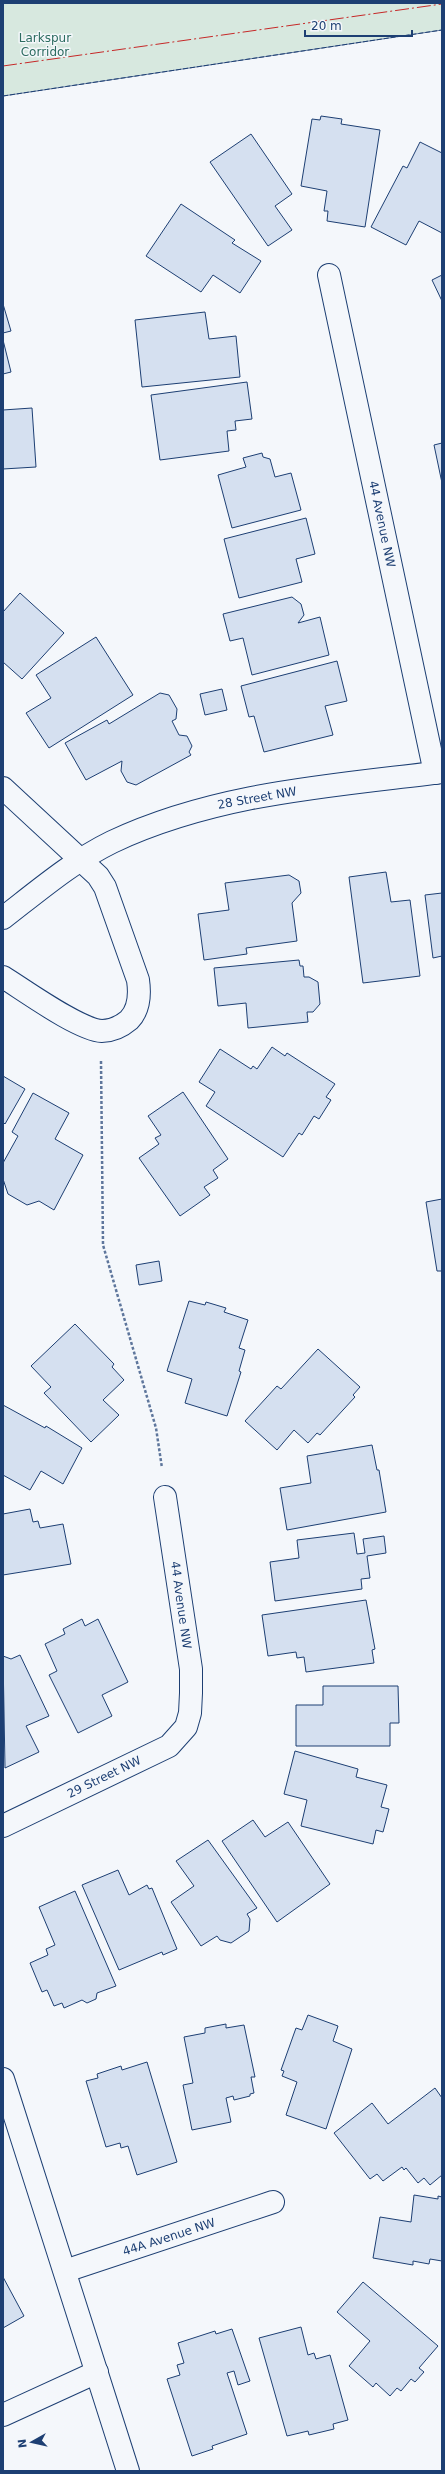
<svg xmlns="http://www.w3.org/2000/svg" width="445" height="2474" font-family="'DejaVu Sans',sans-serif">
<rect width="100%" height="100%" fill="#f4f7fb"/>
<polygon fill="#d7e8df" stroke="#687fa3" points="3,3 442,3 442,30 3,96"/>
<g fill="#d5e0f0" stroke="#1d3f73">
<polygon points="321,116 342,119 341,124 380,130 365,227 327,221 328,211 324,211 327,191 301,186 312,119 320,120"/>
<polygon points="251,134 292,194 275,206 292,230 268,246 210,162"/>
<polygon points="420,142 442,153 442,233 419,221 406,245 371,227 403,166 407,168"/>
<polygon points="181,204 235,240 232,243 261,261 240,293 213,275 201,292 146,256"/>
<polygon points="442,275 442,301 432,280"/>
<polygon points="3,304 11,331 3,333"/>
<polygon points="205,312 209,339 236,336 240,377 142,387 135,320"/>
<polygon points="3,340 11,372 3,374"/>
<polygon points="247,382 252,419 235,421 236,430 227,431 229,451 160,460 151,395"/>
<polygon points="32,408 36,467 3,469 3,410"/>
<polygon points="442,443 442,483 434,445"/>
<polygon points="262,453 263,457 270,459 275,477 291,473 301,510 232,528 218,475 246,467 243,458"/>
<polygon points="306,518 315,554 296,559 302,582 239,598 224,539"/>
<polygon points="20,593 64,633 22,679 3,662 3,612"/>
<polygon points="292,597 301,604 304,615 298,623 320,617 329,655 252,675 243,638 230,641 223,614"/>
<polygon points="96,637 133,695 49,748 26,713 51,698 36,675"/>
<polygon points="337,661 347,701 325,706 333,735 264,752 254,716 249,717 241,686"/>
<polygon points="222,689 227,710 205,715 200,694"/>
<polygon points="160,693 169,695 177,709 176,719 172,721 179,735 187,736 192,746 189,752 191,755 136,785 127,782 121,771 122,761 86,780 65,743 107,720 109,724"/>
<polygon points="386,872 391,902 410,900 420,976 363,983 349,877"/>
<polygon points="289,875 299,881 301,893 292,903 297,941 246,948 247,954 204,960 198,914 229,910 225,883"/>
<polygon points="442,893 442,956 433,958 425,895"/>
<polygon points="299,960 300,966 303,966 304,977 309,977 318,982 320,1004 313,1012 307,1012 308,1022 248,1028 246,1003 218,1006 214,968"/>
<polygon points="272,1047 285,1056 287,1053 335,1084 326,1097 331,1100 319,1119 314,1116 302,1135 299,1133 283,1157 206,1106 215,1092 199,1082 220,1049 251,1069 253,1066 257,1069"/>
<polygon points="3,1076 25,1089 5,1124 3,1122"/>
<polygon points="183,1092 228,1159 213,1170 218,1178 204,1187 210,1195 180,1216 139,1158 159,1144 155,1138 161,1135 148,1116"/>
<polygon points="33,1093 69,1113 55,1139 83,1155 54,1210 39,1201 27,1205 8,1194 3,1179 3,1163 18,1136 12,1132"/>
<polygon points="442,1199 442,1271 437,1271 426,1202"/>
<polygon points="159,1261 162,1281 139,1285 136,1265"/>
<polygon points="189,1301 205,1305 206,1302 226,1308 224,1312 248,1320 239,1348 245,1350 239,1371 241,1372 227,1416 185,1403 192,1379 167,1371"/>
<polygon points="75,1324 114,1364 112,1367 124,1380 103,1400 119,1415 91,1442 44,1393 51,1387 31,1366"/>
<polygon points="318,1349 360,1387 353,1395 355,1397 320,1435 317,1433 308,1443 294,1430 277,1450 245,1421 277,1386 281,1389"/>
<polygon points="3,1405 45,1428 46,1426 82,1448 63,1484 41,1471 30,1490 3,1475"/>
<polygon points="372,1445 377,1470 379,1470 386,1512 287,1530 280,1488 311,1483 307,1456"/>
<polygon points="30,1509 33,1522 38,1521 40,1528 63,1524 71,1564 3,1575 3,1514"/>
<polygon points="354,1533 357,1554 365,1553 363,1539 384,1536 386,1553 367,1556 370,1578 361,1579 362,1589 275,1601 270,1562 299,1558 297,1540"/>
<polygon points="366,1600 375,1649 372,1650 374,1663 306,1672 304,1657 297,1658 296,1652 268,1656 262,1615"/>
<polygon points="82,1619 85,1626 98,1619 128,1682 102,1695 112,1716 78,1733 49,1675 57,1671 45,1644 65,1634 63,1629"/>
<polygon points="20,1655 49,1716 26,1726 39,1752 5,1768 3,1656 11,1659"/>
<polygon points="323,1686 398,1686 399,1723 390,1723 390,1746 296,1746 296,1705 323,1705"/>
<polygon points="295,1751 358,1769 356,1777 387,1785 381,1807 389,1809 383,1832 376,1830 373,1844 301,1826 307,1800 284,1794"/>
<polygon points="253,1820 265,1837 288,1822 330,1884 277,1922 222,1841"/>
<polygon points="208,1840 257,1908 247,1914 250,1919 249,1931 231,1943 220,1940 217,1936 201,1946 171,1902 194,1886 176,1861"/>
<polygon points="118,1870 129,1895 147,1885 149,1889 152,1888 177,1949 163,1955 162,1952 119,1970 82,1885"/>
<polygon points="75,1891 116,1986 97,1993 96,1999 87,2003 82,2000 64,2008 62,2003 54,2006 47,1990 42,1992 30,1963 48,1955 46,1949 55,1945 39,1907"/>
<polygon points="308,2015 338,2026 333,2041 352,2049 326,2129 286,2115 297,2082 282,2076 284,2071 281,2070 296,2028 302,2030"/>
<polygon points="226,2024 226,2028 244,2025 255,2077 251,2077 254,2093 250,2094 250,2096 234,2100 233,2096 226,2098 231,2122 192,2130 183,2085 193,2083 184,2037 205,2033 205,2028"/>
<polygon points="147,2062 177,2162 137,2175 128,2146 121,2148 120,2143 106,2147 86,2081 98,2078 97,2074 121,2066 122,2070"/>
<polygon points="435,2088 442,2098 442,2175 430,2185 424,2178 418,2183 406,2168 404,2170 402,2167 383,2181 377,2174 370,2179 334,2133 372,2103 388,2124"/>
<polygon points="414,2195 438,2199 438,2196 442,2197 442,2261 430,2259 429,2264 413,2261 413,2265 373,2258 380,2217 411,2222"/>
<polygon points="3,2277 24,2316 3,2328"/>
<polygon points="363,2282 438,2346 419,2368 424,2372 415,2382 411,2379 401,2391 397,2388 390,2396 376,2383 373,2387 349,2366 370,2341 337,2312"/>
<polygon points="301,2327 308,2355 314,2353 316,2359 330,2355 348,2420 333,2424 334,2429 309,2435 308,2431 287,2436 259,2338"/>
<polygon points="232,2329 250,2381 238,2385 234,2371 227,2373 247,2434 212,2446 213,2449 192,2456 167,2379 180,2375 177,2365 184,2363 178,2343 215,2331 216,2334"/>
</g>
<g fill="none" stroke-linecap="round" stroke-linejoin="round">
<defs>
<g id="minor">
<polyline points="329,275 435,773"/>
<path d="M3 788 98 876 105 887 138 980C140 994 140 1009 129 1020 122 1026 112 1031 102 1031 79 1030 24 990 3 977"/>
<path d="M3 918C38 891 73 861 112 842 216 793 330 786 442 772"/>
<polyline points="3,1826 169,1746 186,1727 190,1713 191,1693 191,1669 165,1497"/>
<polyline points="3,2079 128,2471"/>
<polyline points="65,2271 273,2202"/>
<polyline points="3,2415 97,2372"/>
</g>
</defs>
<use href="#minor" stroke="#1d3f73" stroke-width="24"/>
<polyline stroke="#5e769c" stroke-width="2.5" stroke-dasharray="3 2" stroke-linecap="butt" points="101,1061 103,1245 156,1428 162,1468"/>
<use href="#minor" stroke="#f4f7fb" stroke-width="22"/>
<polyline stroke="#1d3f73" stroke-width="1" stroke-dasharray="5 2" stroke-linecap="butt" points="3,96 442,30"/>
<polyline stroke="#c62828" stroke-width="1" stroke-dasharray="14 3 2 3" stroke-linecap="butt" points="3,66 442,4"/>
</g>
<g text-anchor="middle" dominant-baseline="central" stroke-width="3" stroke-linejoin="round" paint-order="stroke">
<g font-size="12" fill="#2c6c60" stroke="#f4f7fb">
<text x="45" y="38">Larkspur<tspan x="45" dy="14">Corridor</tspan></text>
</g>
<g font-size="12" fill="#1d3f73" stroke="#f4f7fb">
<text transform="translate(382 524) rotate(78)">44 Avenue NW</text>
<text transform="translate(257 798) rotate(-10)">28 Street NW</text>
<text transform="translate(181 1605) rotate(82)">44 Avenue NW</text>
<text transform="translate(104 1777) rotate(-26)">29 Street NW</text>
<text transform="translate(169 2237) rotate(-18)">44A Avenue NW</text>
</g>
</g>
<rect width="445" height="2474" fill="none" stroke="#1d3f73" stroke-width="8"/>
<g transform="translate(32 2442) rotate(262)" stroke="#f4f7fb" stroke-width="3" paint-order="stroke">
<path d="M0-3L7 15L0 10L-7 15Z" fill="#1d3f73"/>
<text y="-6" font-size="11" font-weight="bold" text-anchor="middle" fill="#1d3f73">N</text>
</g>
<path d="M305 30v6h107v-6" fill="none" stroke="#1d3f73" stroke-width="2"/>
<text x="311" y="30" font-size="12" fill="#1d3f73" stroke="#f4f7fb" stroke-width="3" paint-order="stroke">20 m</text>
</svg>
